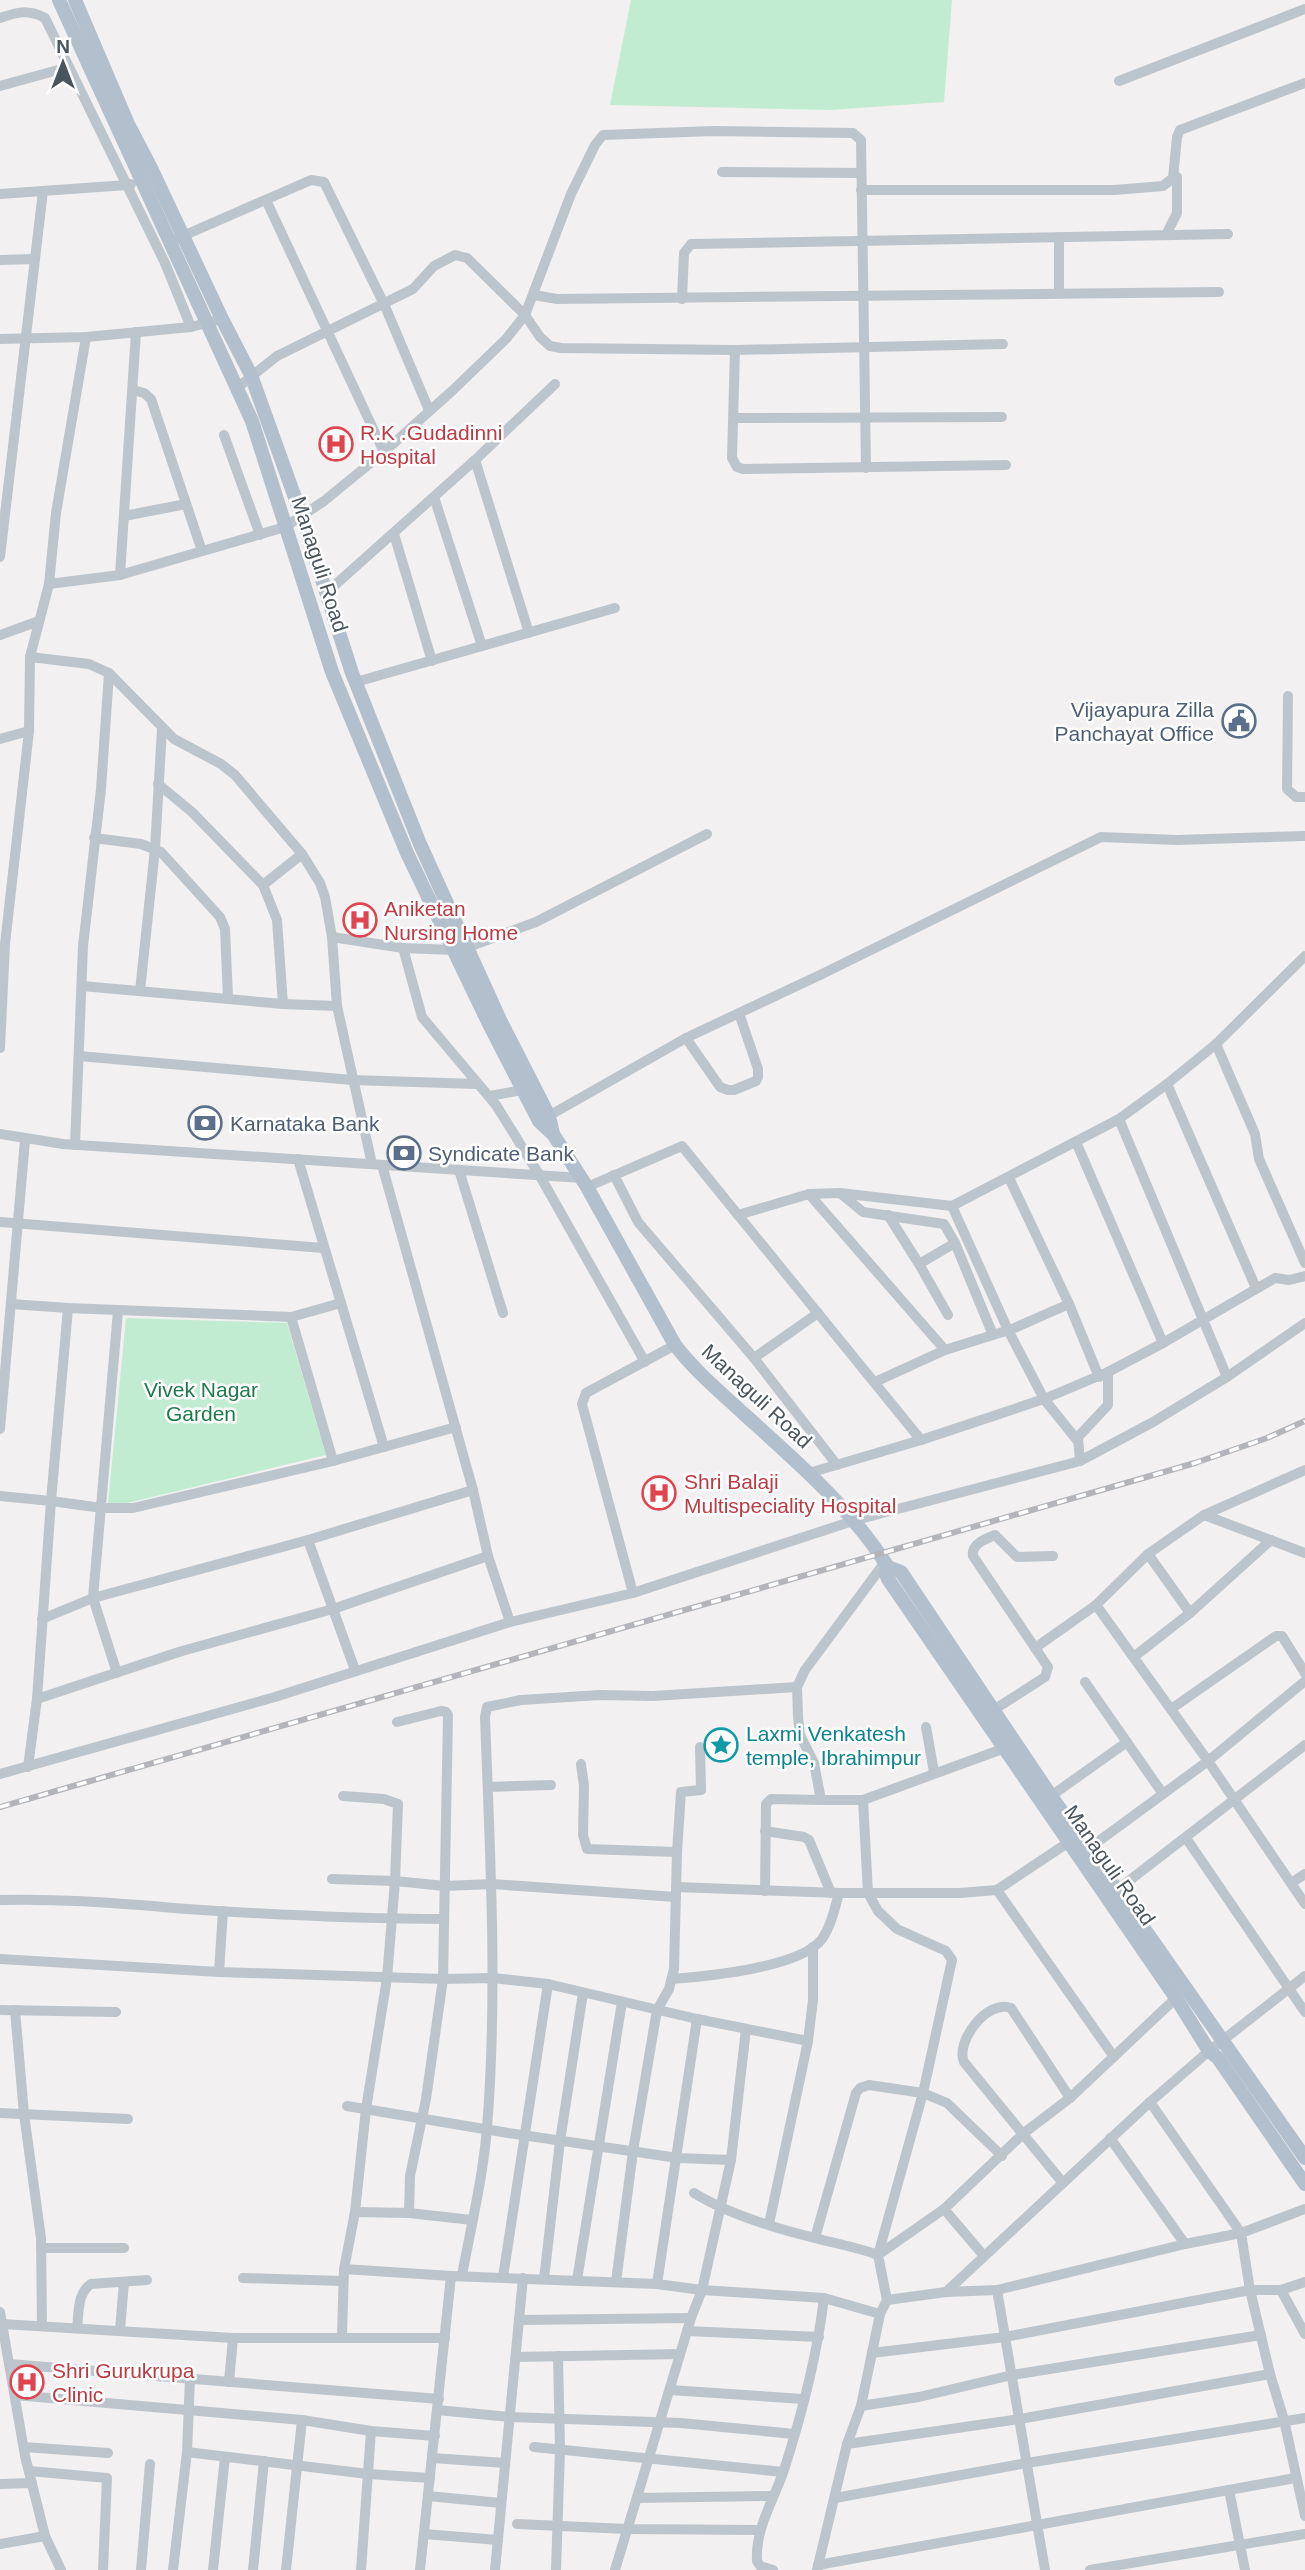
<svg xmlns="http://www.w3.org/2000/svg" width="1305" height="2570" font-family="Helvetica,sans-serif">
<rect width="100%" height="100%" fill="#f2f0f0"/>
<g fill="#c2ecd1">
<polygon points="631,0 952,0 944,102 830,110 610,105"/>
<polygon points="126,1318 287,1323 326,1455 127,1503 108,1503"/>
</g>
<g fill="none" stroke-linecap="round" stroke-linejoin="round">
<g stroke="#bdc5cc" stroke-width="10">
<path d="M0 18C17 12 28 9 45 18L165 263 191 327"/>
<polyline points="1119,81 1305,9"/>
<polyline points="0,86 69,67"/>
<polyline points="722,172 861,173"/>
<polyline points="861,190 1114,190 1163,186 1173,178 1177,137 1180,130 1305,83"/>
<polyline points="0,194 127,185 128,187 131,184"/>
<polyline points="266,200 384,452"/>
<polyline points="1166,235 1177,213 1177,177"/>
<polyline points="1059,237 1059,293"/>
<polyline points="176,239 311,180 324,182 384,304 429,410"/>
<polyline points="0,260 35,259"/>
<polyline points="534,295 557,299 1219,292"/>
<polyline points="682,299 684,253 691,244 1228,234"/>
<polyline points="0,339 86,337 191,327 222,319"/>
<polyline points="735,350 732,458 737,467 743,469 1006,465"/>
<polyline points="237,388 277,356 413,289 434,266 455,255 467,258 525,315 540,337 550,346 561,348 735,350 1003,344"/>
<polyline points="133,390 144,393 151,399 202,551"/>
<polyline points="734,418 1002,417"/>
<polyline points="224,435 260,535"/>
<polyline points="475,460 529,633"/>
<polyline points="434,497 482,646"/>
<polyline points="124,516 186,504"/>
<polyline points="394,534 432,661"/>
<polyline points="0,557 43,191"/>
<polyline points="120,575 136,332"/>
<polyline points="49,584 120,575 285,527 324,501 384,452 453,390 506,339 525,315 571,194 595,145 603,135 714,131 853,133 861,140 866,468"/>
<polyline points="326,593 475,460 555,384"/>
<polyline points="0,635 39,621"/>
<polyline points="30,657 89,664 109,673 174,739 221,764 235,775 302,854 320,883 325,897 332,937 337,1006 372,1164"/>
<polyline points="356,682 615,608"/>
<polyline points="1288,696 1287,789 1296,797 1305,797"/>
<polyline points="0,739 29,731"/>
<polyline points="158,784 192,812 263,885 277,920 283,1004"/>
<polyline points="94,838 141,844 161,852 220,917 225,929 228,998"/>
<polyline points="263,885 302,854"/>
<polyline points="332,937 403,948 454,950 468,947 536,922 707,834"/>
<polyline points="403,948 422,1017 496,1105 540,1176 645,1362"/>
<polyline points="82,986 283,1004 337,1006"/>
<polyline points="140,991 155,849 162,729"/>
<polyline points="686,1038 720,1087 728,1090 734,1090 756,1081 758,1077 758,1069 739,1013"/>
<polyline points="1216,1044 1255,1134 1259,1159 1305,1263"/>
<polyline points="0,1048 5,944 29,731 30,657 49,584 56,513 86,337"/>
<polyline points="79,1056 352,1080 477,1084"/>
<polyline points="1167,1084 1256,1288"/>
<polyline points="490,1096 522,1090"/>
<polyline points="545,1118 686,1038 820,975 1101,837 1177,840 1305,836"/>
<polyline points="1119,1119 1227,1377"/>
<polyline points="0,1134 63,1144 582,1178"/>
<polyline points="1076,1142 1163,1343 1108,1372"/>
<polyline points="75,1145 83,946 101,789 109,673"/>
<polyline points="298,1159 384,1447"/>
<polyline points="382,1165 473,1490"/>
<polyline points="459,1170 503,1313"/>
<polyline points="614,1175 638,1222 754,1358 837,1465"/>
<polyline points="1009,1178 1069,1304 1099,1377"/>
<polyline points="587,1187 682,1146 921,1440 809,1473"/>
<polyline points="840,1193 863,1212 944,1224 955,1243 993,1335"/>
<polyline points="809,1194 945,1350 875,1382"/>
<polyline points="952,1206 1008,1330 1044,1399 1077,1440"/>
<polyline points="738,1215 809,1194 840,1193 952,1206 1119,1119 1167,1084 1216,1044 1305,956"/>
<polyline points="888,1215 919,1264 948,1315"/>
<polyline points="0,1222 323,1248"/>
<polyline points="919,1264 955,1243"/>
<polyline points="11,1304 68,1308 51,1501 102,1508 133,1508 333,1461 291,1317 68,1308"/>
<polyline points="291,1317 341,1303"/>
<polyline points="1163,1343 1275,1278 1289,1280 1305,1276"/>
<polyline points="945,1350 1012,1329 1069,1304"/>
<polyline points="754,1358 818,1313"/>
<polyline points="0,1429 25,1140"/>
<polyline points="921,1440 1044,1399 1108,1372 1108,1405 1078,1437 1080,1461"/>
<polyline points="333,1461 456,1427"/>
<polyline points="0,1496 51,1501 37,1699 28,1767"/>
<polyline points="1204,1515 1305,1553"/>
<polyline points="308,1540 355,1670"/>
<polyline points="1271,1540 1190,1613 1148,1554 1204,1515 1305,1470"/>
<polyline points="633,1593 582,1404 586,1393 675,1345"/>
<polyline points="1096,1605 1148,1554"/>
<polyline points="42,1619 93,1598 308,1540 473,1490 488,1556 510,1622"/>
<polyline points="1035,1648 1096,1605 1208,1761 1088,1849"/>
<polyline points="1135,1656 1190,1613"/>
<polyline points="117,1673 93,1598 118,1311"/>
<polyline points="1305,1681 1208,1761 1305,1904"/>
<polyline points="1085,1682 1163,1794"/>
<polyline points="37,1699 182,1651 333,1609 488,1556"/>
<polyline points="1171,1709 1276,1636 1282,1636 1305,1673"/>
<path d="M992 1711 1045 1677 1048 1667 973 1556C971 1544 985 1539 995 1535L1017 1557 1053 1556"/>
<polyline points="397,1722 441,1711 446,1712 448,1715 443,1979 426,2099 410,2176 409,2213"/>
<polyline points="926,1727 934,1772"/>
<polyline points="581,1764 584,1786 583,1835 587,1849 677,1852"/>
<polyline points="0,1774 275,1697 510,1622 633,1593 856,1520 1080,1461 1153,1422 1227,1377 1305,1323"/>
<polyline points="488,1787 551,1785"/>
<polyline points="343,1796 384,1799 398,1804 395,1881 387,1978 366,2109 355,2212 344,2269"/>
<polyline points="1051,1796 1127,1742"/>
<polyline points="863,1800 1005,1748"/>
<polyline points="765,1831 804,1837 809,1840 831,1893"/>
<polyline points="1186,1838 1305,2012"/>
<polyline points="332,1879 395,1881 445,1886 492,1884 676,1897"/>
<polyline points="1291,1883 1305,1874"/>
<polyline points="676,1887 839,1893 960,1893 997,1890 1069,1842"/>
<polyline points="997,1890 1114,2057"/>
<polyline points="1117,1890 1305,1745"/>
<polyline points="765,1891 766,1804 771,1799 821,1800"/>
<path d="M0 1900C68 1898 135 1905 202 1910 282 1915 362 1919 442 1919"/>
<polyline points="0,1959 219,1972 443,1979 493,1978 548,1984 697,2019 808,2041 813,2000 813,1947"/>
<polyline points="219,1972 223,1911"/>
<polyline points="1305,1976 1209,2051 1150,2102 1241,2233 1250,2290 1270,2374 1284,2420 1305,2516"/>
<path d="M672 1979C708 1976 800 1968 822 1939 831 1926 835 1908 839 1893"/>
<polyline points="0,2010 116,2012"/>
<polyline points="15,2010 24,2114 41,2238 42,2325"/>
<polyline points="697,2019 657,2284 702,2290 731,2160 746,2029"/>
<path d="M1070 2098 1011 2008C987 1999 955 2042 964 2062L1063 2183 1150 2102"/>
<polyline points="347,2106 508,2133 678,2158 731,2160"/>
<polyline points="0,2113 128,2119"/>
<polyline points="1110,2138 1185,2244"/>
<path d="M694 2193C730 2215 774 2228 815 2238 837 2244 857 2247 878 2255L923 2093 952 1960 946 1951 897 1929 878 1911 868 1893 863 1800H821L814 1763 800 1735 798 1717 797 1687 805 1670 885 1562"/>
<polyline points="944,2209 984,2256"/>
<polyline points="355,2212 409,2213 472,2220"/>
<polyline points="769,2224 808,2041"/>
<polyline points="815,2238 856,2093 860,2088 869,2085 923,2093 947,2103 1002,2156"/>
<polyline points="41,2248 124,2248"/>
<path d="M462 2275C471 2227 483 2177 487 2128 498 1991 490 1854 485 1717L487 1707 521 1700 600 1695 653 1696 797 1687"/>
<polyline points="503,2277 548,1984"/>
<polyline points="243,2278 342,2281"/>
<polyline points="544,2279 560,2141 583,1993"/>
<polyline points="577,2280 622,2002"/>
<polyline points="616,2282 633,2151 657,2010 669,1989 674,1969 677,1852 681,1792 701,1790 700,1747"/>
<polyline points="997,2290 1185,2244 1241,2233 1305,2209"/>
<polyline points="1281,2290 1305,2334"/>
<polyline points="946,2292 997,2290 1045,2570"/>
<polyline points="887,2300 946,2292 1063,2183"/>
<polyline points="0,2312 25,2456 45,2536 61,2570"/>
<polyline points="519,2320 691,2318"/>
<polyline points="2,2324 233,2338"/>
<path d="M77 2328C79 2313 77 2293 91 2284L147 2280"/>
<polyline points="120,2330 124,2282"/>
<polyline points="687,2331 819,2337"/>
<polyline points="342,2336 344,2269 451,2276"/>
<polyline points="872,2353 1005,2337 1250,2290 1281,2290 1305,2282"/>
<polyline points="516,2357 680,2354"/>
<polyline points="9,2364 439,2399"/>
<polyline points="229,2382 233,2338 445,2338"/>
<polyline points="670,2390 803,2399"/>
<polyline points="15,2395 302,2420 371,2431 435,2436"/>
<polyline points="861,2406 919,2397 1012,2375 1261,2335"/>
<polyline points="437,2410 510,2417 681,2423 794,2434"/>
<polyline points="847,2444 1020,2419 1270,2374"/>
<polyline points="24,2447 108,2453"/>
<polyline points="534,2447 783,2472"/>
<polyline points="187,2452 368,2474 430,2478"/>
<polyline points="432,2458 505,2463"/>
<polyline points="29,2471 107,2478 103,2570"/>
<polyline points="0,2484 32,2483"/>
<polyline points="1229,2490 1245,2570"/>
<polyline points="428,2496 501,2503"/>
<polyline points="637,2498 772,2496"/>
<polyline points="835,2498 1027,2463 1305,2418"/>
<polyline points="517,2524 627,2529 760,2530"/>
<polyline points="424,2534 498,2540"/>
<polyline points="0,2544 45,2536"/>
<polyline points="818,2565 1295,2478"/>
<polyline points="141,2570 150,2464"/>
<polyline points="173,2570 187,2452 190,2379"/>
<polyline points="213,2570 225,2457"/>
<polyline points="253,2570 264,2461"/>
<polyline points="286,2570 302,2420"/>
<polyline points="361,2570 371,2431"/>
<polyline points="420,2570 451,2276 657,2284"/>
<polyline points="495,2570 523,2278"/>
<polyline points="556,2570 560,2449 558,2356"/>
<polyline points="615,2570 691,2318 702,2290 824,2298 880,2314"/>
<path d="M773 2570 760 2566 757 2561C755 2528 774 2500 784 2470 802 2414 817 2356 824 2298"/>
<polyline points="817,2570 847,2444 861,2406 880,2314 887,2300 878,2255 944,2209 1024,2133 1070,2098 1176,1998"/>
<polyline points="1090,2570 1305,2534"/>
</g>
<g stroke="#b2c0cd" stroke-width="14">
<path d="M59 0 252 421 332 672 407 853 489 1024 539 1121 553 1134 587 1187 675 1345C695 1371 719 1391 744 1414 796 1461 850 1507 888 1567L886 1574 888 1579 1176 1998 1209 2051 1218 2058 1305 2184"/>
<polyline points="75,0 128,124 151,168 222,319 251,375 302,517 352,673 420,844 500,1020 549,1116 553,1134"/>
<polyline points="888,1567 901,1572 1051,1796 1305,2158"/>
</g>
<defs>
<polyline id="rail" points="0,1807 1195,1463 1267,1438 1305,1421"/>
</defs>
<use href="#rail" stroke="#b3b5ba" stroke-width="6"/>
<use href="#rail" stroke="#fff" stroke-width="3.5" stroke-dasharray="10" stroke-linecap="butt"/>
</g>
<defs>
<symbol id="hospital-ring" viewBox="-11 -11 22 22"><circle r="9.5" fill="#fff" stroke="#e0444e" stroke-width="1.5"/><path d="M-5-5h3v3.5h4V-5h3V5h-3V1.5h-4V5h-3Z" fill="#e0444e"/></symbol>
<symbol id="civic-ring" viewBox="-11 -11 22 22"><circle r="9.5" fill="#fff" stroke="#5c6f8a" stroke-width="1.5"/><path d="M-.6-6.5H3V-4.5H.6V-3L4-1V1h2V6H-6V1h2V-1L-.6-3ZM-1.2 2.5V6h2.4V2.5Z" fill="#5c6f8a"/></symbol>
<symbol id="bank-ring" viewBox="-11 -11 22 22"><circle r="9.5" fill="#fff" stroke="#5c6f8a" stroke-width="1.5"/><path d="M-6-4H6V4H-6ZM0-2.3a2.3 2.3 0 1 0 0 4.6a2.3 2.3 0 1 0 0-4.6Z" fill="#5c6f8a"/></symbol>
<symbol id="sight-ring" viewBox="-11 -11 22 22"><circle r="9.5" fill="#fff" stroke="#0f9aa8" stroke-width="1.5"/><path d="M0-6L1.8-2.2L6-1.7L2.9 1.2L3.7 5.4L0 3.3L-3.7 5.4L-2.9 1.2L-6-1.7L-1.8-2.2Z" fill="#0f9aa8"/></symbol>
</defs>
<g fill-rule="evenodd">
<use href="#hospital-ring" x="317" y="425" width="38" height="38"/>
<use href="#civic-ring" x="1220" y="702" width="38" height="38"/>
<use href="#hospital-ring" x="341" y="901" width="38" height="38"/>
<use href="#bank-ring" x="186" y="1104" width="38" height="38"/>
<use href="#bank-ring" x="385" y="1134" width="38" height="38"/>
<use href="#hospital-ring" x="640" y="1474" width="38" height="38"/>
<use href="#sight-ring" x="702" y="1726" width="38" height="38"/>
<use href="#hospital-ring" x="8" y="2363" width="38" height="38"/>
</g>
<g text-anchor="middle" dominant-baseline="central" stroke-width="5" stroke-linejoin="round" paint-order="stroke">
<g font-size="21" fill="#be3a42" stroke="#fff" text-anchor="start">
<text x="360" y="432">R.K .Gudadinni<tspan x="360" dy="24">Hospital</tspan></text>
<text x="384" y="908">Aniketan<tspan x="384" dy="24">Nursing Home</tspan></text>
<text x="684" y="1481">Shri Balaji<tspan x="684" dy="24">Multispeciality Hospital</tspan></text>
<text x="52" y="2370">Shri Gurukrupa<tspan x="52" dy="24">Clinic</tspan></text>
</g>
<g font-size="21" fill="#49545c" stroke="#fff">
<text transform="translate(320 564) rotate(72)">Managuli Road</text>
<text transform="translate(757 1396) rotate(43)">Managuli Road</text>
<text transform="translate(1110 1865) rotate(55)">Managuli Road</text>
</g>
<g font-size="21" fill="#4e5e75" stroke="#fff" text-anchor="start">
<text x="1214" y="709" text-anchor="end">Vijayapura Zilla<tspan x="1214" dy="24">Panchayat Office</tspan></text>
<text x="230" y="1123">Karnataka Bank</text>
<text x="428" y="1153">Syndicate Bank</text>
</g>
<g font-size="21" fill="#1e7a49" stroke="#fff">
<text x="201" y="1389">Vivek Nagar<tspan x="201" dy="24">Garden</tspan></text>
</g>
<g font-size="21" fill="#0d838f" stroke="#fff" text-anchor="start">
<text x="746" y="1733">Laxmi Venkatesh<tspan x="746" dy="24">temple, Ibrahimpur</tspan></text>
</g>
</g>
<g transform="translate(63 63)" stroke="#ffffff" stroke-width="5" paint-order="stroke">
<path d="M0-5L12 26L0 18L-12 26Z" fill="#49545c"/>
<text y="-10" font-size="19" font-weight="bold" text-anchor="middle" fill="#49545c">N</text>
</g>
</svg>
